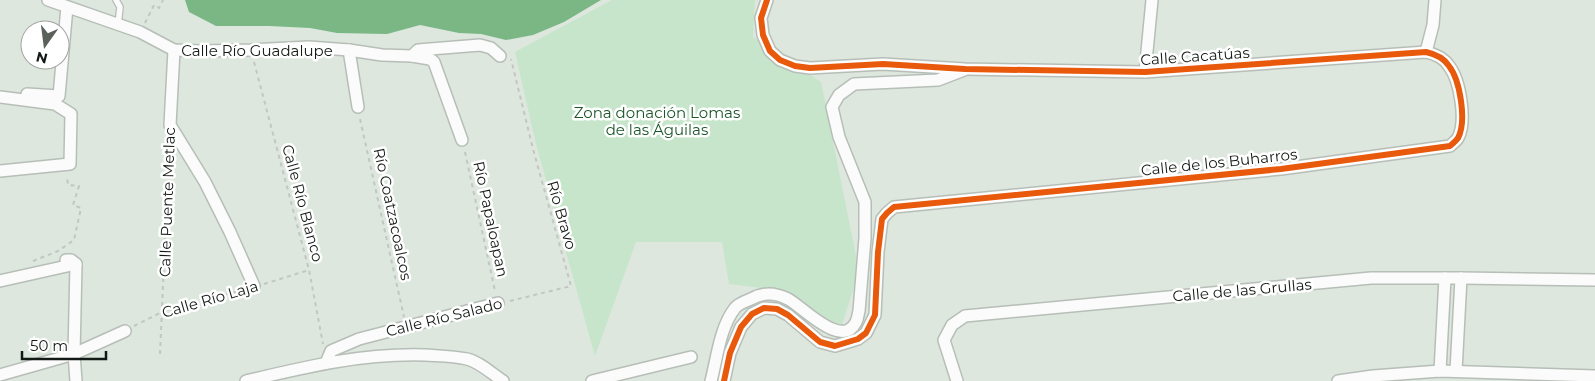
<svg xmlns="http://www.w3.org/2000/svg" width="1595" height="381" font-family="Montserrat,sans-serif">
<rect width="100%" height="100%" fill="#dde7de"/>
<polygon fill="#c6e5ca" points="612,0 755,0 753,37 821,82 859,271 840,331 762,288 729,284 722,242 636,242 595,356 536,144 515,52"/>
<polygon fill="#7ab785" points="185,0 601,0 564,22 533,35 506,40 481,34 459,33 420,25 387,34 337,33 310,28 269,26 216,26 189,12"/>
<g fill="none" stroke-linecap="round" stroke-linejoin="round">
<defs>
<polyline id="lane" points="116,0 120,7 118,25"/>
<g id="street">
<polyline points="48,0 140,32 174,50 200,51 250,50 309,47 349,50 382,55 412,56 418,50 480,45 491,48 500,56"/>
<polyline points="174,50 170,125 205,182 230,232 254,286"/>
<polyline points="349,50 358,107"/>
<polyline points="1426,52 1433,25 1435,0"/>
<polyline points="412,56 430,59 434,62 462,140"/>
<polyline points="1145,72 1152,0"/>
<polyline points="27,94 59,96 67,7"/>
<polyline points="0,97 55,104 71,114 70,164 0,171"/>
<polyline points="66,260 71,260 76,264 74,354 76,381"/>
<polyline points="0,281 76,264"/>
<polyline points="326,363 331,351 359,339 498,303"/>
<polyline points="1440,371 1445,278"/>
<polyline points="1456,371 1461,278"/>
<polyline points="0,375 74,354 125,331"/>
<path d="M246 381C305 367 363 353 425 355 439 356 453 356 467 359 480 362 492 374 503 381"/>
<polyline points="592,381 691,357"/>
<path d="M711 381C717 358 720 327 735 308 738 304 746 301 751 299 763 292 776 293 788 299 803 307 842 350 856 322 858 318 858 314 859 311L865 238V202L839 137 832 107 839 95 854 84 938 80 964 70"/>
<path d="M724 381 730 353 741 327 752 314 764 308 777 309 788 315 820 342 835 346 858 339 866 333 875 315 878 252 882 219 887 213 894 207 1281 169 1450 146C1453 143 1456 141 1458 138 1467 121 1460 80 1449 66 1444 58 1435 54 1426 52L1145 72 965 69 883 64 810 68 795 66 780 60 770 51 763 35 761 18 767 0"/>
<polyline points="957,381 944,340 952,325 965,316 1371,278 1461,278 1595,280"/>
<polyline points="1338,381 1373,376 1440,371 1595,376"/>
</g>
</defs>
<use href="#lane" stroke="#b7beb8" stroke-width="8"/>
<use href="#street" stroke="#b7beb8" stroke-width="14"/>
<g stroke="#c3c6c3" stroke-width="2" stroke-dasharray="4 4" stroke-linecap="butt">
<polyline points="145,23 154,5 159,8 163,0"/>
<polyline points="254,62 309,270 323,344"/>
<polyline points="360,119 404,317"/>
<polyline points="465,152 495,291"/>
<polyline points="33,261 58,251 74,240 81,208 73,205 79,186 68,185 67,176"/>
<polyline points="264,284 309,270"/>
<polyline points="510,301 571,286 533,149 511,59"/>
<polyline points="134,326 162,312 242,290"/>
<polyline points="160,354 169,147"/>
</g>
<use href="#lane" stroke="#fafbfa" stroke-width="5.5"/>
<use href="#street" stroke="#fafbfa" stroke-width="11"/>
<defs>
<path id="cycleway" d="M724 381 730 353 741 327 752 314 764 308 777 309 788 315 820 342 835 346 858 339 866 333 875 315 878 252 882 219 887 213 894 207 1281 169 1450 146C1453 143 1456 141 1458 138 1467 121 1460 80 1449 66 1444 58 1435 54 1426 52L1145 72 965 69 883 64 810 68 795 66 780 60 770 51 763 35 761 18 767 0"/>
</defs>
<use href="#cycleway" stroke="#fff" stroke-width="9"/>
<use href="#cycleway" stroke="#e8590c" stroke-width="6"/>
</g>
<g text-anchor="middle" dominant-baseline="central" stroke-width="5" stroke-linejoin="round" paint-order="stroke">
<g font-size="15" fill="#131914" stroke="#fff">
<text x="257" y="50">Calle Río Guadalupe</text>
<text transform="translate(1195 56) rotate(-4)">Calle Cacatúas</text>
<text transform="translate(1219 162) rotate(-6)">Calle de los Buharros</text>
<text transform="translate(167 202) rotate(-88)">Calle Puente Metlac</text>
<text transform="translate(303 203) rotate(75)">Calle Río Blanco</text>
<text transform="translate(393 214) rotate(78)">Río Coatzacoalcos</text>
<text transform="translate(562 215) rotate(74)">Río Bravo</text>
<text transform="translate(491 219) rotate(78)">Río Papaloapan</text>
<text transform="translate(1242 290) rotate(-5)">Calle de las Grullas</text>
<text transform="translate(210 299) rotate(-16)">Calle Río Laja</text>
<text transform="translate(444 317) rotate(-14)">Calle Río Salado</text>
</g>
<g font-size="15" fill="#1c562a" stroke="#fff">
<text x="657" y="112">Zona donación Lomas<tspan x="657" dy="17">de las Águilas</tspan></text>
</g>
</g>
<g transform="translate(45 45) rotate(194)"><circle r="24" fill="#ffffff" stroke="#a1a3a1"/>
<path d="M0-4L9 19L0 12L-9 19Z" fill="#5a615b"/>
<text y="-8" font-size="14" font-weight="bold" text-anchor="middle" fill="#131914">N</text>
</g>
<path d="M22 351v8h84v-8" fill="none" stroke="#131914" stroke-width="2.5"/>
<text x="30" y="351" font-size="15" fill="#131914" stroke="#ffffff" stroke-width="4" paint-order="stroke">50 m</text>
</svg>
